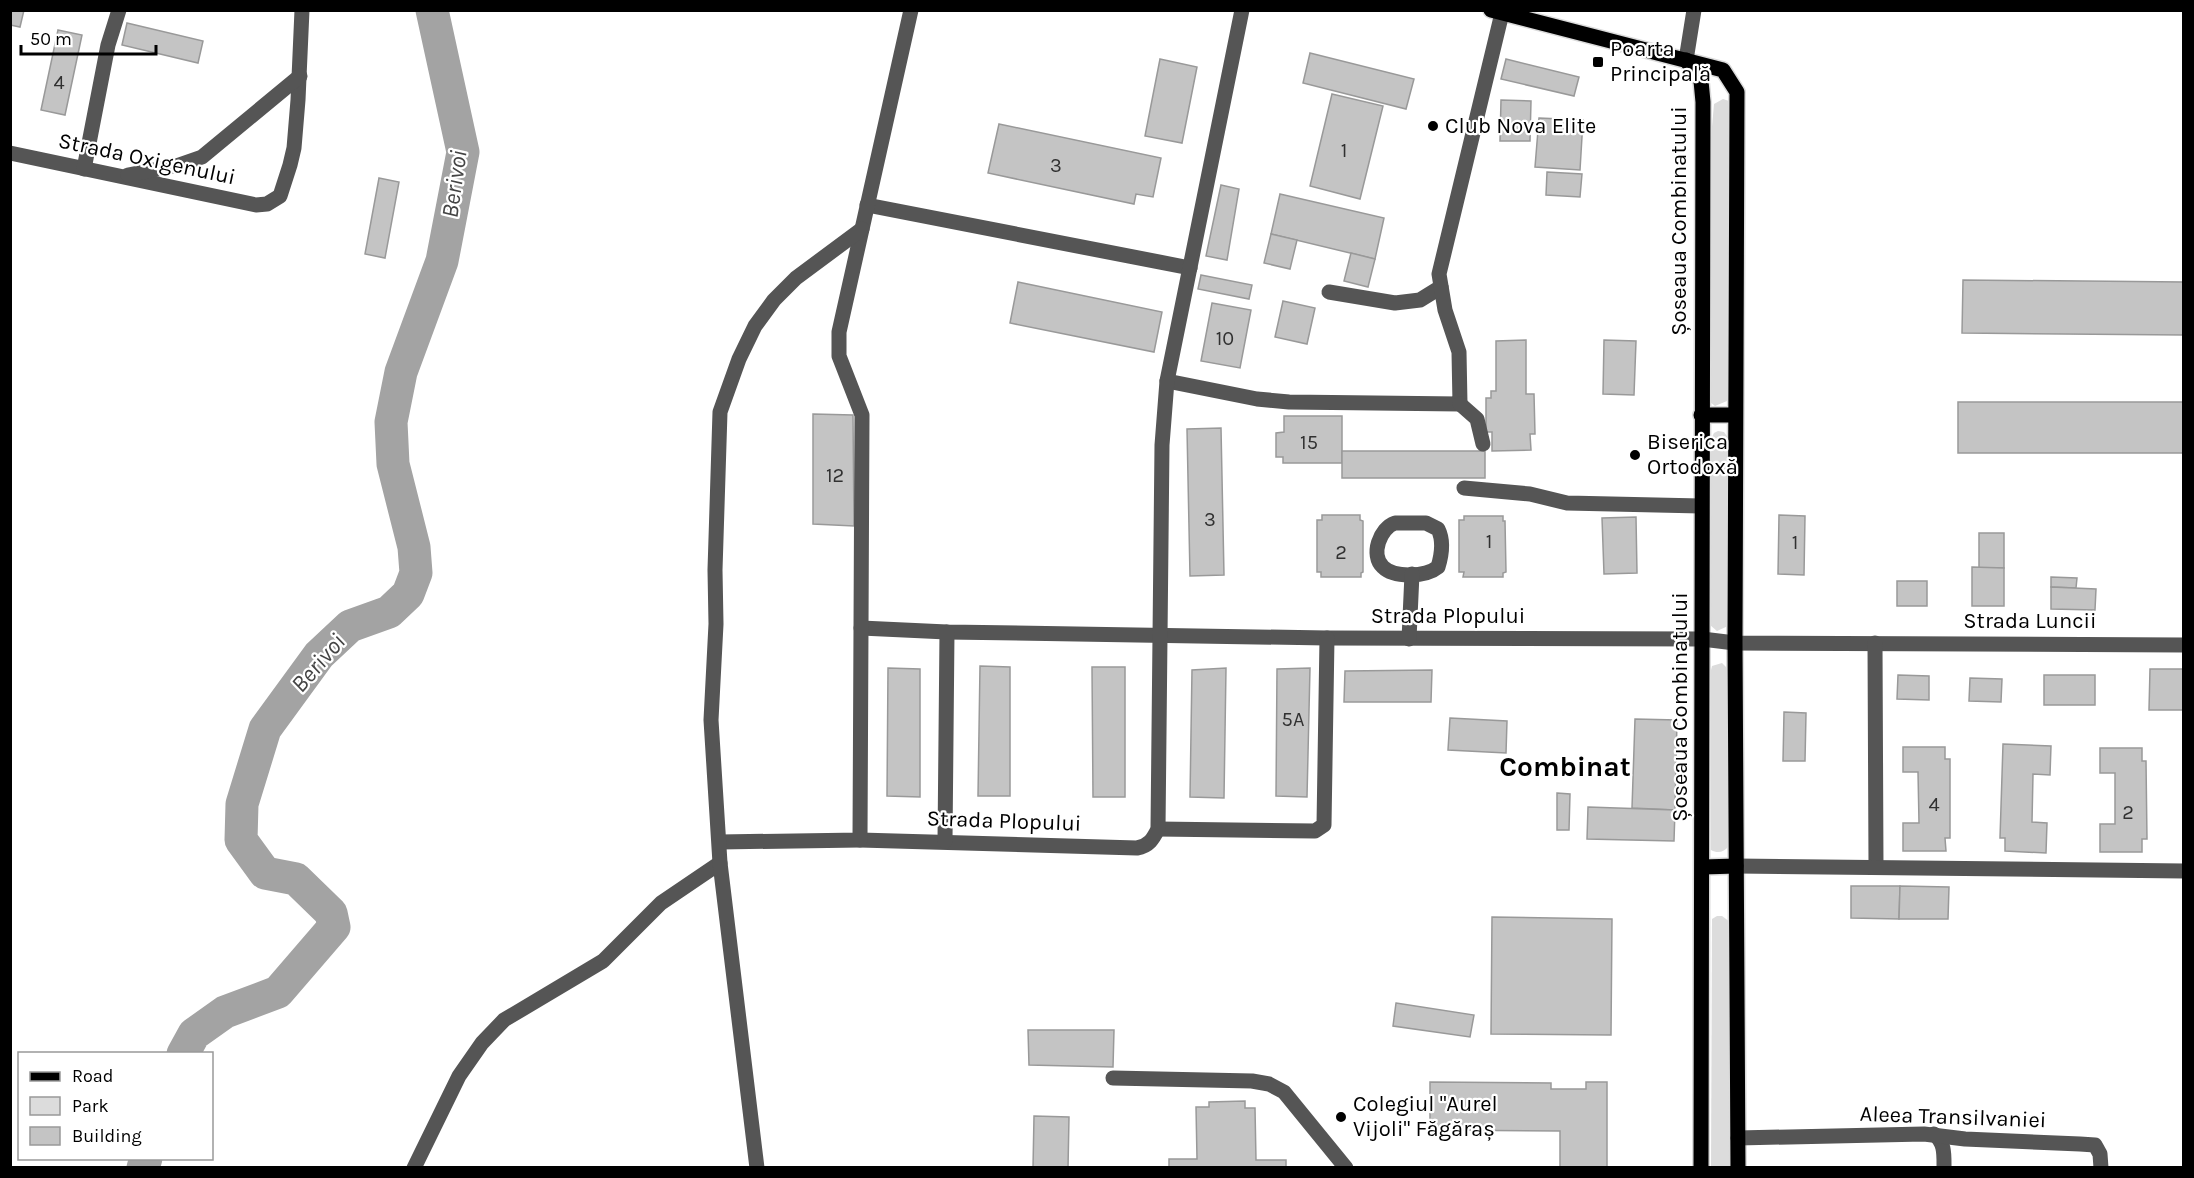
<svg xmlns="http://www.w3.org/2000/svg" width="2194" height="1178" font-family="Karla,sans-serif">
<rect width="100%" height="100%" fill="#fff"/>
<g fill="#dcdcdc">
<polygon points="1723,99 1729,101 1727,401 1715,406 1710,402 1711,138 1714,104"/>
<polygon points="1718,431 1724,432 1729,439 1728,626 1717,631 1710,625 1711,439 1714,433"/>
<path d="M1722 663 1728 669 1729 846C1724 852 1718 854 1711 850V670L1712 666Z"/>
<polygon points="1717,916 1722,916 1730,922 1729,1167 1711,1168 1712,919"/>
</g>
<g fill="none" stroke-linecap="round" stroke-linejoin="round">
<g stroke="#a3a3a3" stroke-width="33">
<polyline points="183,1054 194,1034 225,1012 278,992 334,927 331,913 296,879 265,873 241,840 242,804 265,729 319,655 350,626 389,612 408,594 416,573 414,547 393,464 391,422 401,372 442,261 463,152 432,10"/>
<polyline points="143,1168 146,1158"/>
</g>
</g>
<g fill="#c4c4c4" stroke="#999" stroke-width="1.5">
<polygon points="10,10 24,10 20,27 10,25"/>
<polygon points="127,23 203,41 198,63 122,45"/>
<polygon points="58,30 82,35 65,115 41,110"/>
<polygon points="1310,53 1414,79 1406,109 1303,83"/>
<polygon points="1160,59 1197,67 1182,143 1145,136"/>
<polygon points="1506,59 1579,77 1574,96 1501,79"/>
<polygon points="1332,94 1383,106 1360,199 1310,186"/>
<polygon points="1501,100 1531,101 1530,141 1500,141"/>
<polygon points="1539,118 1583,120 1580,170 1535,167"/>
<polygon points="999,124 1161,158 1153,197 1136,194 1134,204 988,173"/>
<polygon points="1547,172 1582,174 1580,197 1546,195"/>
<polygon points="379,178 399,182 385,258 365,254"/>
<polygon points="1221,185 1239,189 1227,260 1206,256"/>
<polygon points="1280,194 1384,218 1375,259 1271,234"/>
<polygon points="1271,234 1297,240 1290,269 1264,263"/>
<polygon points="1351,253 1375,259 1368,287 1344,281"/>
<polygon points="1201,275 1252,285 1249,299 1198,289"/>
<polygon points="1963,280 2184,282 2184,335 1962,333"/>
<polygon points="1018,282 1162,312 1154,352 1010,323"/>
<polygon points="1283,301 1315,308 1307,344 1275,337"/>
<polygon points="1212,303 1251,310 1240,368 1201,361"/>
<polygon points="1526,340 1526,394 1534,394 1535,434 1530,434 1531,450 1492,451 1492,432 1486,432 1486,398 1491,398 1491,391 1496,391 1496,341"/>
<polygon points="1604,340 1636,341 1634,395 1603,394"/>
<rect x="1958" y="402" width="226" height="51"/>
<polygon points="813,414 853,415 854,526 813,524"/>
<polygon points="1284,416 1342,416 1342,463 1283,463 1283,457 1276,457 1276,433 1284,432"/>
<polygon points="1221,428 1224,575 1190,576 1187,429"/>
<rect x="1342" y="451" width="143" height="27"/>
<polygon points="1322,515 1360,515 1360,520 1363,521 1363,572 1361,573 1361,577 1321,577 1321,572 1317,572 1317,520 1322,520"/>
<polygon points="1779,515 1805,516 1804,575 1778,574"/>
<polygon points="1464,516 1503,516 1503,521 1505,521 1506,572 1503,573 1503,577 1463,577 1464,572 1459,572 1459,520 1464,520"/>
<polygon points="1636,517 1637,573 1604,574 1602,518"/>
<rect x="1979" y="533" width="25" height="35"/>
<polygon points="1972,567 2004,568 2004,606 1972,606"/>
<polygon points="2051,577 2077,578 2076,588 2051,587"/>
<rect x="1897" y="581" width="30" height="25"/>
<polygon points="2051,587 2096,589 2095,610 2051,609"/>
<polygon points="980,666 1010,667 1010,796 978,796"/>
<polygon points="1092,667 1125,667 1125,797 1093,797"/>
<polygon points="888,668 920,669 920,797 887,796"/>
<polygon points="1226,668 1224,798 1190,797 1192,670"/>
<polygon points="1310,668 1307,797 1276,796 1277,669"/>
<polygon points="2150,669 2184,669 2184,710 2149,710"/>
<polygon points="1432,670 1431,702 1344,702 1345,671"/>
<polygon points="1898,675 1929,676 1929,700 1897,699"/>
<rect x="2044" y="675" width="51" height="30"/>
<polygon points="1970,678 2002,679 2001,702 1969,701"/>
<polygon points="1784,712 1806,713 1805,761 1783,761"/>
<polygon points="1450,718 1507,721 1506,753 1448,750"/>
<polygon points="1635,719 1677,720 1675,810 1632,808"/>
<polygon points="2003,744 2051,746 2050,775 2033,774 2032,822 2047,823 2046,853 2005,851 2005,838 2000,838"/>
<polygon points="1903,747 1945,747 1945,759 1950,759 1950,838 1945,838 1946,851 1903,851 1903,823 1919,823 1918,772 1903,772"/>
<polygon points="2100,748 2142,748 2142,761 2146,761 2147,839 2142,839 2142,852 2100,852 2100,824 2115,824 2115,773 2100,773"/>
<polygon points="1557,793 1570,794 1569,830 1557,830"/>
<polygon points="1588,807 1675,810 1674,841 1587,839"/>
<polygon points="1851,886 1900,886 1899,919 1851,918"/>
<polygon points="1900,886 1949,887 1948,919 1899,919"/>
<polygon points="1492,917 1612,919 1611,1035 1491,1034"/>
<polygon points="1396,1003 1474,1015 1470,1037 1393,1026"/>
<polygon points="1028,1030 1114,1030 1113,1067 1029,1065"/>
<polygon points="1430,1082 1551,1083 1551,1089 1586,1089 1586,1082 1607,1082 1607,1168 1560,1168 1560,1131 1430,1130"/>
<polygon points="1245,1101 1245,1108 1255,1108 1256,1160 1286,1160 1286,1168 1169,1168 1169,1159 1197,1159 1196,1107 1209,1107 1209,1102"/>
<polygon points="1034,1116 1069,1117 1068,1168 1033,1168"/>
</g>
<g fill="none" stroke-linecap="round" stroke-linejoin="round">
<defs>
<g id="major">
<polyline points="1491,10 1723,70 1737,92 1735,643 1738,1168"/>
<polyline points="1686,60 1701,81 1703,102 1701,1168"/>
<polyline points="1701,415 1735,415"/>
<polyline points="1703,867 1736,866"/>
</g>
</defs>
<use href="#major" stroke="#dbdbdb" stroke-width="18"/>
<g stroke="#555" stroke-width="15">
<polyline points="1686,60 1694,10"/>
<polyline points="10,153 256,205 267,204 280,196 290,165 294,148 298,100 302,10"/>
<polyline points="84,169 108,45 119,10"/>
<polyline points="128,175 179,165 202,157 300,76"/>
<polyline points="867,205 1190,268"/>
<polyline points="1329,292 1395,303 1420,300 1441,287"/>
<polyline points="1167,381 1257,399 1289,402 1460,404 1459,352 1445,310 1439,274 1502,13"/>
<polyline points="1460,404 1477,419 1483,444"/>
<polyline points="1464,488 1530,494 1567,503 1701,506"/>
<path d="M1395 523H1426L1438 529C1444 541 1442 554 1438 567 1426 577 1394 578 1383 567 1370 555 1380 528 1395 523Z"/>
<polyline points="861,628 947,632 1327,638 1702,639 1735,643 2184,645"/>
<polyline points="1409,639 1412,574"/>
<polyline points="1875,643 1876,866"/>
<polyline points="1158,829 1315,831 1324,825 1327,638"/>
<path d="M860 840 1137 848C1149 846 1153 839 1158 829L1162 445 1167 381 1242 10"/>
<polyline points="945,841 947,632"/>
<polyline points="720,842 860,840 862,415 839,356 839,332 911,10"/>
<polyline points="1736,866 2184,871"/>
<polyline points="1113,1078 1252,1081 1269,1084 1284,1092 1346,1168"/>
<path d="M1934 1134C1945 1143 1944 1154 1944 1168"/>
<polyline points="1738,1138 1924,1134 1965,1139 2080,1144 2095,1145 2100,1154 2101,1168"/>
<polyline points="414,1168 459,1076 482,1043 504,1020 603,961 661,903 720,863"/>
<polyline points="757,1168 720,863 711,720 716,624 715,570 720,412 739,359 755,326 774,300 796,278 862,229"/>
</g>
<use href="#major" stroke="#000" stroke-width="15"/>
</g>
<g fill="#000" stroke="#fff" stroke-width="2">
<rect x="1592" y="56" width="12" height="12" rx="3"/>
<circle cx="1433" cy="126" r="6"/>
<circle cx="1635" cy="455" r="6"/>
<circle cx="1341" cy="1117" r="6"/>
</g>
<g text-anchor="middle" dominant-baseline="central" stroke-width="4.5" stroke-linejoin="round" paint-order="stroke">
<g font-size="20" fill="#313131">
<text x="59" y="82">4</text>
<text x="1344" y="150">1</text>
<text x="1056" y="165">3</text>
<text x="1225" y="338">10</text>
<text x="1309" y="442">15</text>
<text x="835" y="475">12</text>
<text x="1210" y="519">3</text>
<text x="1489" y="541">1</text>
<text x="1795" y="542">1</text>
<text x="1341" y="552">2</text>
<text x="1293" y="719">5A</text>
<text x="1934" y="804">4</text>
<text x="2128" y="812">2</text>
</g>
<g font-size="22" fill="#000" stroke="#fff" text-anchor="start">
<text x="1610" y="49">Poarta<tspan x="1610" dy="25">Principală</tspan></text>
<text x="1445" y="126">Club Nova Elite</text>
<text x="1647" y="442">Biserica<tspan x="1647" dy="25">Ortodoxă</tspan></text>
<text x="1353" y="1104">Colegiul "Aurel<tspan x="1353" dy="25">Vijoli" Făgăraș</tspan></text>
</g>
<g font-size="22" fill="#000" stroke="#fff">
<text transform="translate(147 159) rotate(12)">Strada Oxigenului</text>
<text transform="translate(1679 221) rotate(-90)">Șoseaua Combinatului</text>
<text x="1448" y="616">Strada Plopului</text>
<text x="2030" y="621">Strada Luncii</text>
<text transform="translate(1680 707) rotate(-90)">Șoseaua Combinatului</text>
<text transform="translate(1004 821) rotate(2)">Strada Plopului</text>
<text transform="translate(1953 1117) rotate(2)">Aleea Transilvaniei</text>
</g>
<g font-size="24" font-style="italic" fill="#444" stroke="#fff">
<text transform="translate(454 184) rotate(-82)">Berivoi</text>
<text transform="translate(318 663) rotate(-49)">Berivoi</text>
</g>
<g font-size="28" font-weight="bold" fill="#000" stroke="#fff">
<text x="1565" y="766">Combinat</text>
</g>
</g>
<rect width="2194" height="1178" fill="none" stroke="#000000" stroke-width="24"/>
<rect x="18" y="1052" width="195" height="108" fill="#ffffff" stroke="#999999" stroke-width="1.5"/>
<rect x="30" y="1072" width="30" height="9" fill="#000000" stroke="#999999" stroke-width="1.5"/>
<text x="72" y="1082" font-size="18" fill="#000000">Road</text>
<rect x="30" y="1097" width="30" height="18" fill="#dcdcdc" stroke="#999999" stroke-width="1.5"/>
<text x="72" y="1112" font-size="18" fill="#000000">Park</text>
<rect x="30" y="1127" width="30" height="18" fill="#c4c4c4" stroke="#999999" stroke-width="1.5"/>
<text x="72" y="1142" font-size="18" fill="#000000">Building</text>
<path d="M21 45v9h135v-9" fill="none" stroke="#000000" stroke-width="3"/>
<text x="30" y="45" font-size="18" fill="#000000" stroke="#ffffff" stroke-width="4.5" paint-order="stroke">50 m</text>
</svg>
